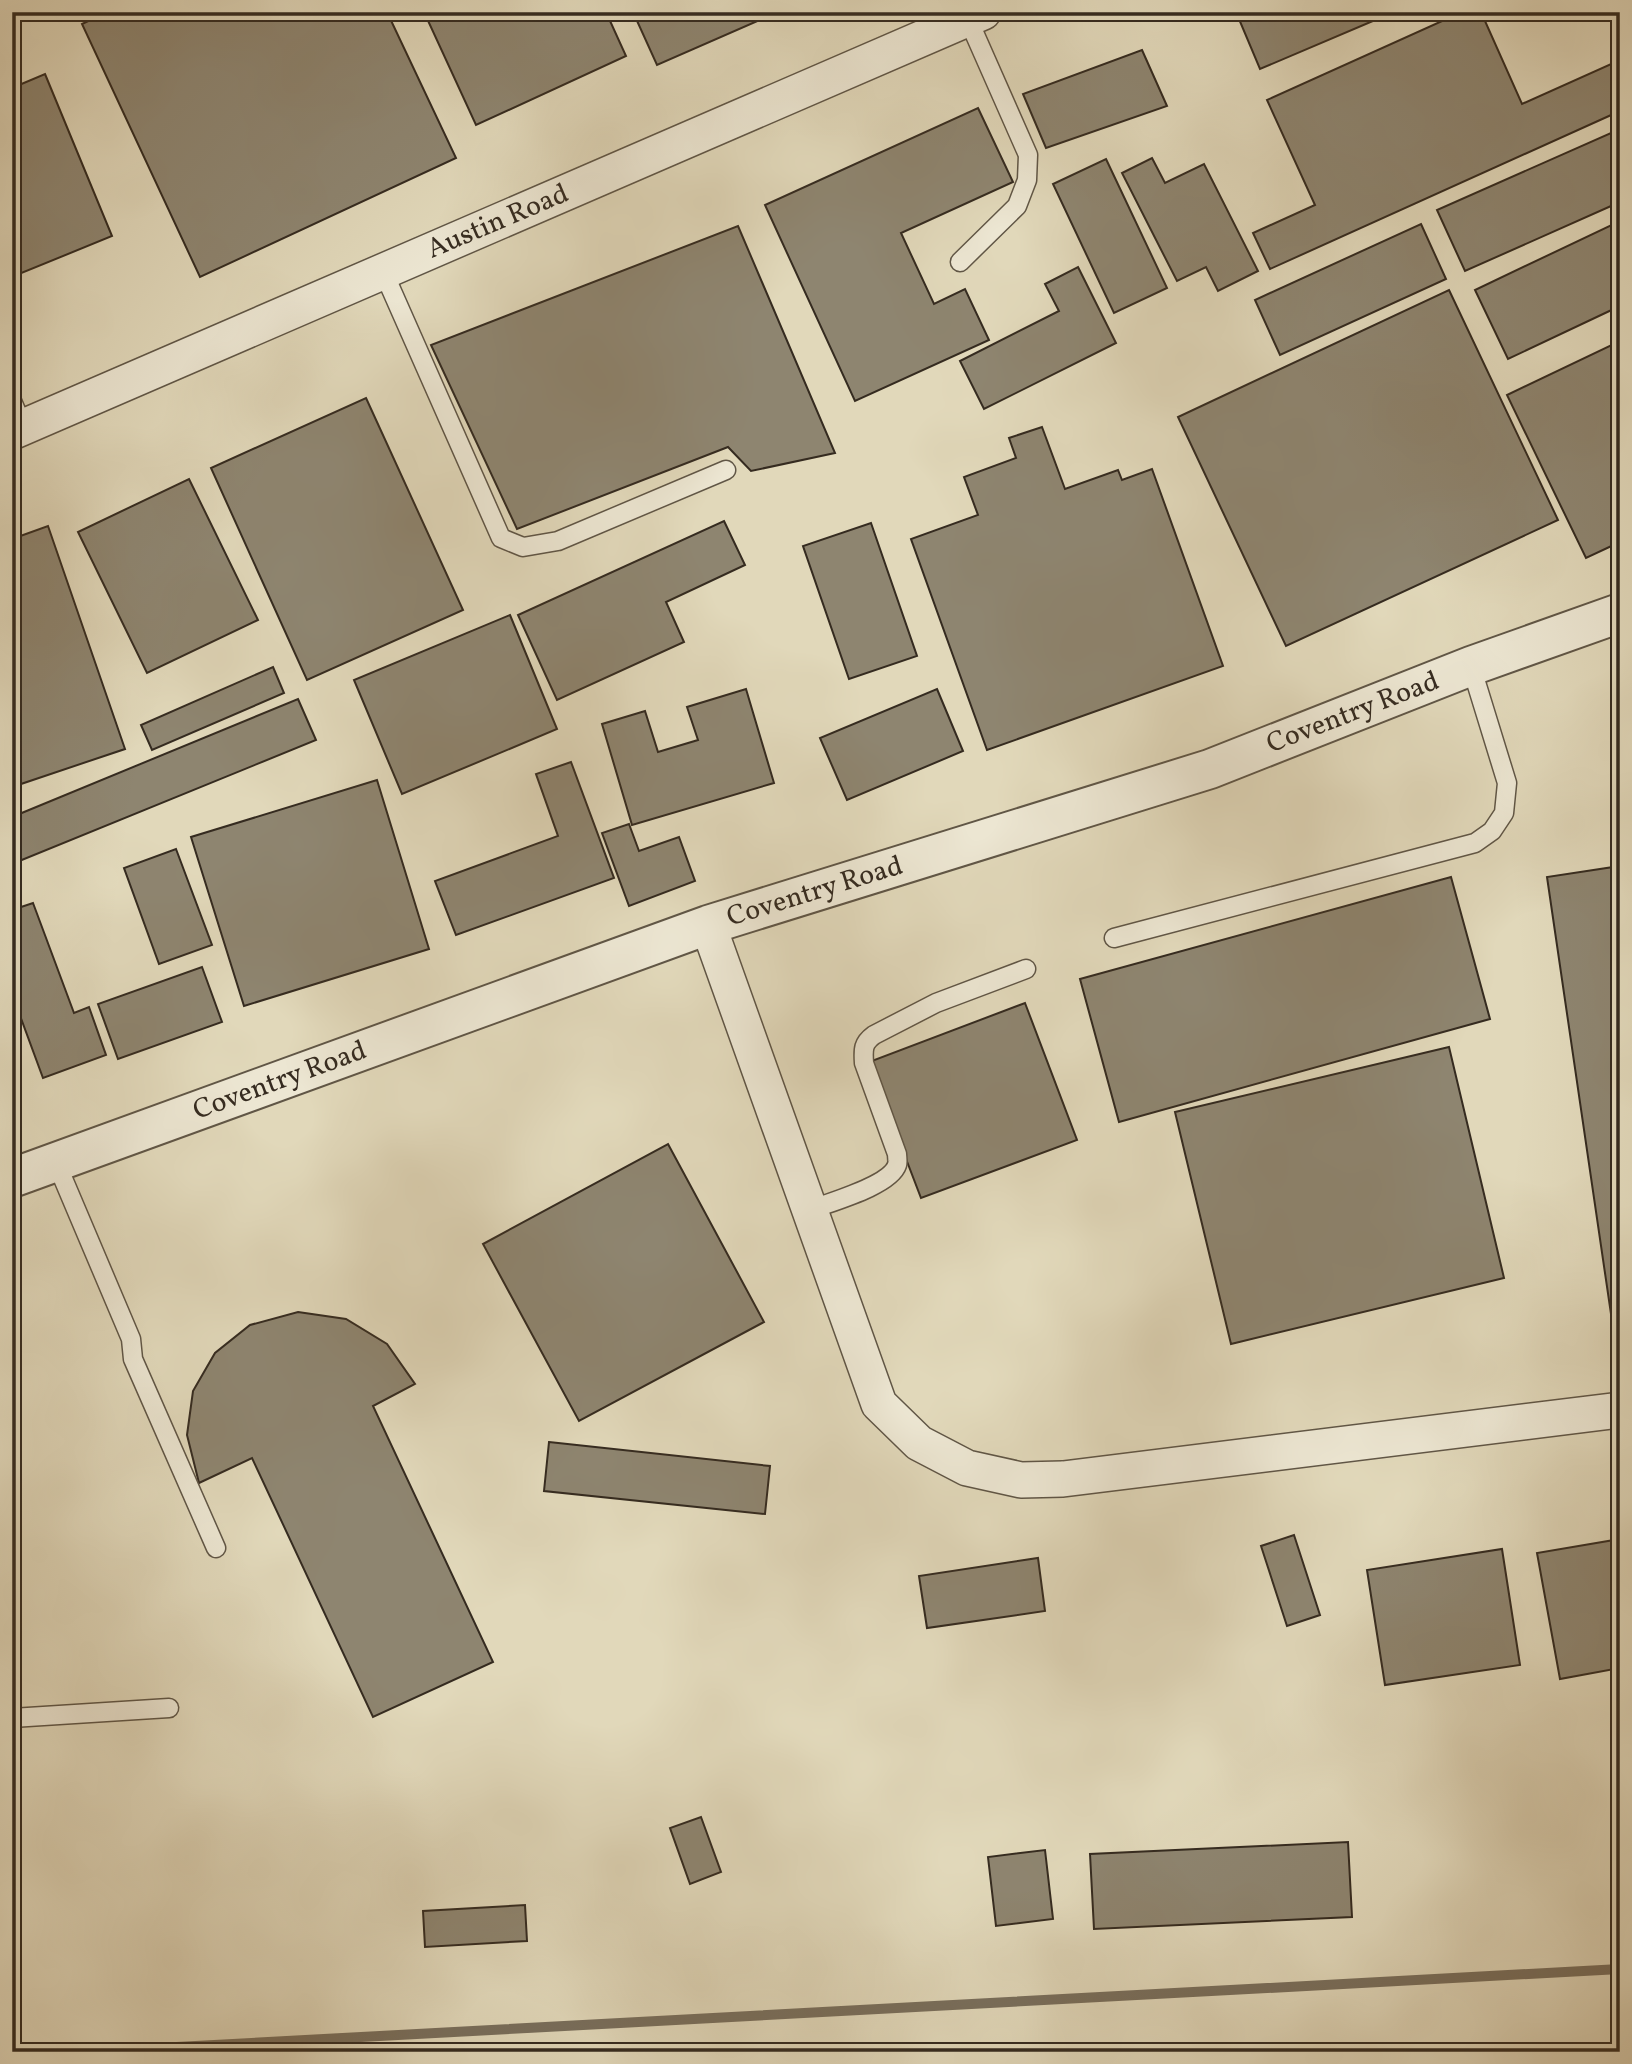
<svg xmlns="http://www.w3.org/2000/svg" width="1632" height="2064" font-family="Vollkorn,serif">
<rect width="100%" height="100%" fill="#e1d8ba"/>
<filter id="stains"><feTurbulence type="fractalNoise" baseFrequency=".00286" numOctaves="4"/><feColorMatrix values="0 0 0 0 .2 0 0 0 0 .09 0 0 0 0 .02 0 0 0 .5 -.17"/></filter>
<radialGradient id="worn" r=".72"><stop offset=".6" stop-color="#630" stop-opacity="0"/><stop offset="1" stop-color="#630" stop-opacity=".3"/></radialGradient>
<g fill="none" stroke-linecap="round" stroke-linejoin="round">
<polyline stroke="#796f5d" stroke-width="10" points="83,2052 1620,1969"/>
</g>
<g fill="#8e8570" stroke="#352b20" stroke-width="2">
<polygon points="107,12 387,12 456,158 200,277 82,24"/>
<polygon points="424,12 606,12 626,56 476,125"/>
<polygon points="633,12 778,12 657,65"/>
<polygon points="1236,12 1394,12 1260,69"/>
<polygon points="1462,12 1481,12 1522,104 1620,60 1620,111 1270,269 1253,233 1315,205 1267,100"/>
<polygon points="1142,50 1167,106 1046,148 1023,94"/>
<polygon points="45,74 112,236 19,274 12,257 12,88"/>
<polygon points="978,108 1013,182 901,233 934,304 965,289 989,340 855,401 765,205"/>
<polygon points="1620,129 1620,202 1465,271 1437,210"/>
<polygon points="1152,158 1165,183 1204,164 1258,271 1218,291 1206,267 1177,281 1122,173"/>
<polygon points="1106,159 1167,288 1114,313 1053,184"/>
<polygon points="1620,221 1620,306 1508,359 1475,290"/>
<polygon points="1421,224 1446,279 1280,355 1255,300"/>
<polygon points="738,226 835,453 751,471 728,447 517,529 431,345"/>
<polygon points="1078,267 1116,343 984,409 960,361 1059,311 1045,284"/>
<polygon points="1449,290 1558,520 1286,646 1178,417"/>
<polygon points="1620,341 1620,542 1586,558 1507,395"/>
<polygon points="366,398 463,610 307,680 211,468"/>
<polygon points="1042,427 1065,489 1118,470 1122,480 1152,469 1223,666 987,750 911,539 978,515 964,477 1016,458 1009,438"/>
<polygon points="189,479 258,620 147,673 78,532"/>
<polygon points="724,521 745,565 666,602 684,642 557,700 518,615"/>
<polygon points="871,523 917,656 849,679 803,546"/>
<polygon points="48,526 125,749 12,787 12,539"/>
<polygon points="510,615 557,729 402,794 354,680"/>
<polygon points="273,667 284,693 152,750 141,725"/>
<polygon points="746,689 774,783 632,825 602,724 645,711 658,752 698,740 687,707"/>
<polygon points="937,689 963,751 847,800 820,738"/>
<polygon points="298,699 316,740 12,864 12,817"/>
<polygon points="571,762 614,878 456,935 435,881 558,836 536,774"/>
<polygon points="377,780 429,949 244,1006 191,837"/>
<polygon points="629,824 639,851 679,837 695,881 629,906 602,833"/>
<polygon points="176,849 212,945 159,964 124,868"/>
<polygon points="1620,866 1620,1355 1617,1355 1547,877"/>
<polygon points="1451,877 1490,1019 1119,1122 1080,979"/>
<polygon points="33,903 74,1013 89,1007 106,1055 43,1078 12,994 12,910"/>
<polygon points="202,967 222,1022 118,1059 98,1004"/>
<polygon points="1025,1003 1077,1140 921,1198 869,1062"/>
<polygon points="1449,1047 1504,1278 1231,1344 1175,1112"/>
<polygon points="668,1144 764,1322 579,1421 483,1244"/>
<polygon points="298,1312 346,1319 387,1344 415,1384 373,1406 493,1662 373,1717 252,1458 199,1483 187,1435 193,1391 215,1353 250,1325"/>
<polygon points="549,1442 770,1466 765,1514 544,1491"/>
<polygon points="1294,1535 1320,1615 1287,1626 1261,1546"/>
<polygon points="1620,1539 1620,1668 1560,1679 1537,1553"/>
<polygon points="1502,1549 1520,1665 1385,1685 1367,1570"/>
<polygon points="1038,1558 1045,1611 927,1628 919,1576"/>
<polygon points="701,1817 721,1872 690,1884 670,1828"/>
<polygon points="1348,1842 1352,1917 1094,1929 1090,1854"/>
<polygon points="1045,1850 1053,1919 996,1926 988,1857"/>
<polygon points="525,1905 527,1941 425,1947 423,1911"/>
</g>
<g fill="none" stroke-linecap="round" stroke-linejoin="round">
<defs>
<g id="service">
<polyline points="960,262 1017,206 1027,180 1028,155 968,19"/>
<polyline points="383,271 501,538 523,547 558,541 726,470"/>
<polyline points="12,401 23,427"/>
<polyline points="1114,938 1475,843 1492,831 1504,813 1507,783 1471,666"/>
<polyline points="56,1162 131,1339 133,1359 216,1548"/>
<path d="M810 1210C830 1202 890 1186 897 1165 898 1164 897 1155 897 1154L864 1063C863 1049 863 1043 874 1035L936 1003 1026 969"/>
<polyline points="12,1718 169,1708"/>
</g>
<g id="minor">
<polyline points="12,432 983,12"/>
<polyline points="708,925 879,1404 919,1443 967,1468 1021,1480 1063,1479 1620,1410"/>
</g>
<polyline id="tertiary" points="12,1178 708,925 1210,769 1471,666 1620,613"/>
</defs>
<use href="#service" stroke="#605646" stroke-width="21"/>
<use href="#minor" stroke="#605646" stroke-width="38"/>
<use href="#tertiary" stroke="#605646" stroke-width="42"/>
<use href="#service" stroke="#ece6d2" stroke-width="18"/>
<use href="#minor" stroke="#ece6d2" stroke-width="35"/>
<use href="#tertiary" stroke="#ece6d2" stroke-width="38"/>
</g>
<g text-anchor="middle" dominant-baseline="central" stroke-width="5" stroke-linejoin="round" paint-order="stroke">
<g font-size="28" fill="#352b20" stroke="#ece6d2">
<text transform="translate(498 222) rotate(-23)">Austin Road</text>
<text transform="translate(1353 713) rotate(-21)">Coventry Road</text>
<text transform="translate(815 892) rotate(-17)">Coventry Road</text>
<text transform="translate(280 1081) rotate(-20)">Coventry Road</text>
</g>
</g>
<rect width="1632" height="2064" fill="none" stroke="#e1d8ba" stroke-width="42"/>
<rect x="14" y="14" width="1604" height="2036" fill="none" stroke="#352b20" stroke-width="3.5"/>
<rect x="21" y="21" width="1590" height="2022" fill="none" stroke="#352b20" stroke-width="2"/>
<rect width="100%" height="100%" filter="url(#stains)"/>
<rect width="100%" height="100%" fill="url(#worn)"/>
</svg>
